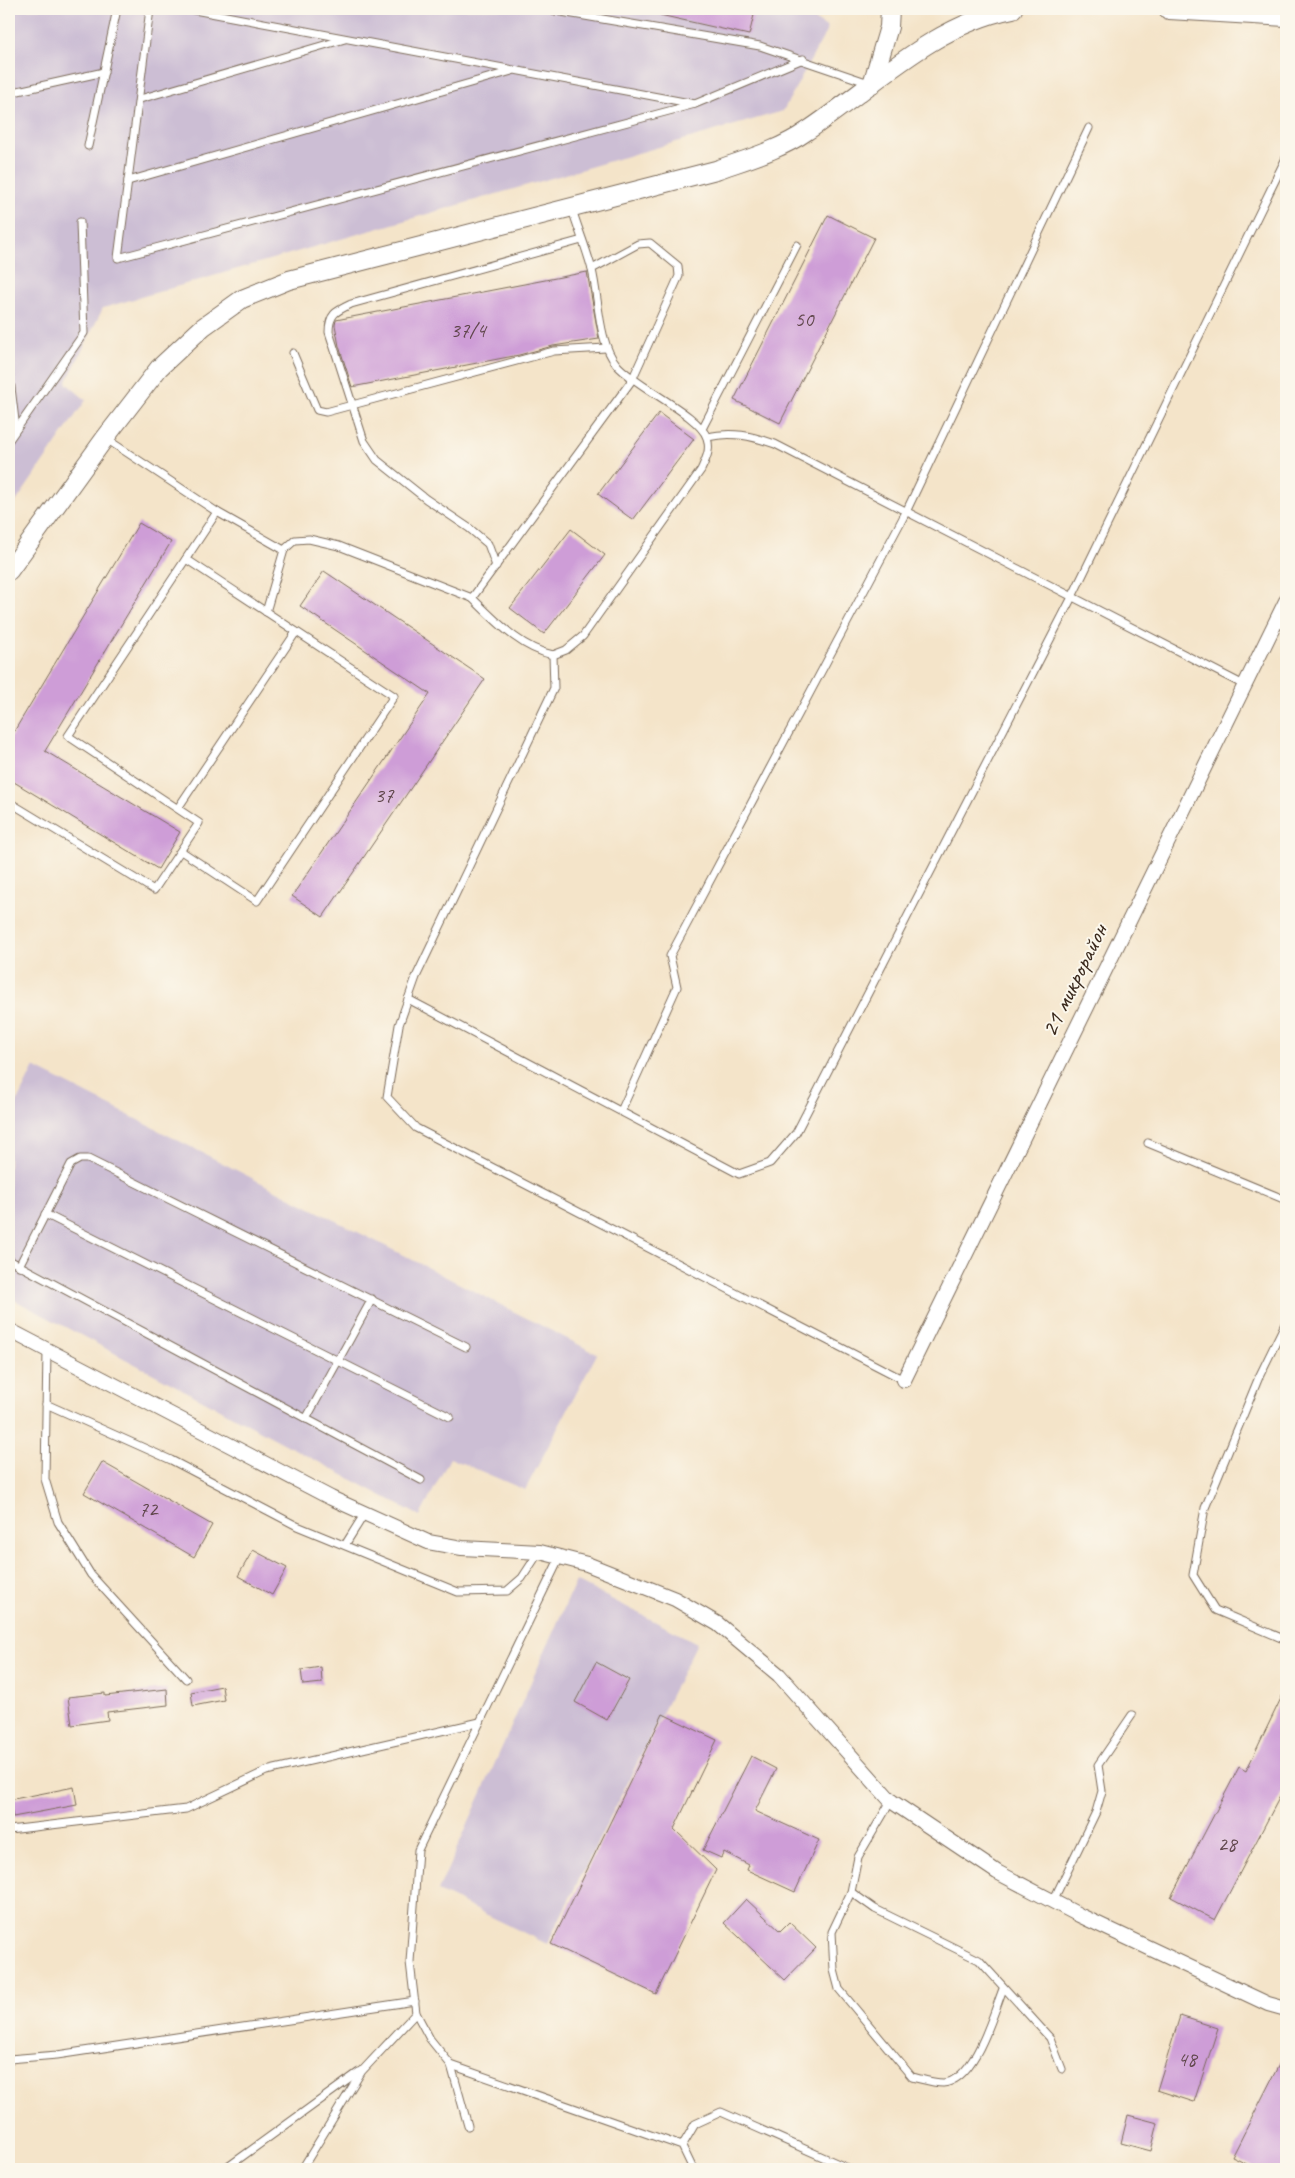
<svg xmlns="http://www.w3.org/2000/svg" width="1295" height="2178" font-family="Caveat,sans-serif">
<rect width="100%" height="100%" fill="#fbf7ec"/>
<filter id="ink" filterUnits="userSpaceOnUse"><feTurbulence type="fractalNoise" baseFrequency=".02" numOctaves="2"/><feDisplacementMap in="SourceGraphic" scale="10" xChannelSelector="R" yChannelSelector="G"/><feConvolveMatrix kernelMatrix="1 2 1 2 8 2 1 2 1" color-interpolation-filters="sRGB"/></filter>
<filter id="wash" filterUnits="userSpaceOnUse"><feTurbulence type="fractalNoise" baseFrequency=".0096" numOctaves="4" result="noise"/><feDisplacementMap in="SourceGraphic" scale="20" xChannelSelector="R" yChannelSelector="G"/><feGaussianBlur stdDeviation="1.12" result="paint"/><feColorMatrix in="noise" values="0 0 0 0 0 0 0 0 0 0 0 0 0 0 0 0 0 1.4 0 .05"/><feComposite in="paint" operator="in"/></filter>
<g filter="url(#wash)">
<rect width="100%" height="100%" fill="#f4e4c9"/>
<g fill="#ccbed4">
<polygon points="9,9 799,9 828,28 783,111 103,308 66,383 86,400 9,512"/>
<polygon points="34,1067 597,1354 525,1490 450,1458 420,1516 9,1297 9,1118"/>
<polygon points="576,1581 697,1643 547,1944 438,1891"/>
</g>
<g id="blocks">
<g fill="#ce9dd7">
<polygon points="660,9 728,9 754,15 749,35 660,15"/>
<polygon points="828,215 874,238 780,423 734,400"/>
<polygon points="587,272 599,339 553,346 519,355 352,387 339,346 335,325 336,320"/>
<polygon points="659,413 694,439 633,520 598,494"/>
<polygon points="139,523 171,542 45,751 180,832 158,869 9,779 9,740"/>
<polygon points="571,529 605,555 544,634 510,608"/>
<polygon points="324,571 485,679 323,917 292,896 430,694 300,606"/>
<polygon points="102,1462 212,1525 194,1557 84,1493"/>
<polygon points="253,1550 287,1568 272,1595 238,1576"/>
<polygon points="596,1662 629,1680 607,1720 575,1702"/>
<polygon points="321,1667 322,1683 303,1685 301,1670"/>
<polygon points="222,1686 224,1700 193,1706 191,1692"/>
<polygon points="1286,1688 1286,1785 1215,1920 1171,1897 1239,1767 1246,1771"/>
<polygon points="167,1689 168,1705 107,1712 108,1720 72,1725 68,1697 105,1693 105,1696"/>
<polygon points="663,1714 717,1740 674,1829 716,1870 656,1994 551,1944"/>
<polygon points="751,1756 776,1769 755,1811 819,1840 795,1892 747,1870 749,1865 724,1852 721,1858 703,1850"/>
<polygon points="74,1787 77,1805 13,1817 9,1800"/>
<polygon points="746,1899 780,1931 789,1922 816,1948 785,1980 724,1923"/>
<polygon points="1180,2016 1218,2028 1194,2102 1157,2090"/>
<polygon points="1286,2051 1286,2169 1257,2169 1232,2157"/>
<polygon points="1128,2115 1158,2123 1151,2151 1121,2143"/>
</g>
</g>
</g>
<g filter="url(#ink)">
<use href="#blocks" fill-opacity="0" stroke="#7c6b5a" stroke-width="1"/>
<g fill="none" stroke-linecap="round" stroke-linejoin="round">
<defs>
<g id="service">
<polyline points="150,9 118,258 695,104 189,9"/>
<polyline points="544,9 760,46 869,83"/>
<polyline points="9,93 104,72"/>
<polyline points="140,99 345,39"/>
<polyline points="695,104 803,59"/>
<polyline points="88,146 117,9"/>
<polyline points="128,181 512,71"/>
<polyline points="293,353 317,410 326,412 554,351 606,348"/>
<polyline points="9,371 16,429"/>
<polyline points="702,429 797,245"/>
<path d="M707 437C732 431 752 436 775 444L1244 685"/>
<polyline points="105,438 217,512 284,550 266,612"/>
<polyline points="9,440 84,333 80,222"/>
<polyline points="284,550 295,540 309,539 339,546 472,598 632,380 679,276 678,266 650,243 638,244 592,269"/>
<path d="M496 566 488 544 469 528 426 499 377 460 364 441 329 332C329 314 336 311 351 304L582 240"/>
<path d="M472 598C496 621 520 648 553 655L566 650 583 636 701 470C706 459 711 450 707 438 700 415 636 387 617 365 598 343 599 298 592 270 587 250 578 229 572 209"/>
<polyline points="553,655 554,688 416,977 399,1025 387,1097 416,1128 904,1380"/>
<polyline points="9,802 154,890 199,823 68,736 217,512"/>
<polyline points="178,808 296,632"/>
<polyline points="181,851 257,901 394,696 186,559"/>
<polyline points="408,999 739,1174 770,1163 796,1133 1072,597 1286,158"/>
<polyline points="621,1111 677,987 670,956 906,512 1089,128"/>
<polyline points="1148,1143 1286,1200"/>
<polyline points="45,1214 450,1417"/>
<polyline points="9,1260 421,1480"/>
<polyline points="19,1266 71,1164 80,1159 88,1159 466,1347"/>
<polyline points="1286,1322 1259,1377 1205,1508 1193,1575 1215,1610 1286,1640"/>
<polyline points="47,1350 45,1479 58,1522 91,1575 186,1679"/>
<polyline points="46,1404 171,1460 297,1526 458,1592 507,1591 522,1578 539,1552"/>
<polyline points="306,1419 372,1299"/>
<polyline points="345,1545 365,1513"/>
<polyline points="560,1557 418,1850 410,1962 416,2013 430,2039 451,2065 682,2146 693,2169"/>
<polyline points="891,1801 858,1857 851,1892 875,1909 979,1960 1050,2038 1062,2069"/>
<polyline points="9,1830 186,1809 266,1771 480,1722"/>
<path d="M851 1892 832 1932 834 1970 839 1989 912 2077C921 2079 933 2083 943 2083 975 2081 993 2014 1003 1989"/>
<polyline points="1053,1901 1096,1812 1102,1791 1098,1765 1132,1715"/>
<polyline points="9,2059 57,2055 415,2001"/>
<polyline points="451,2065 468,2126"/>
<polyline points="682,2146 695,2124 721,2112 850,2169"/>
<polyline points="225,2169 359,2072"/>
<polyline points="302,2169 362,2071 416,2013"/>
</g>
<g id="minor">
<polyline points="9,1330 331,1498 428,1542 462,1548 540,1552 587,1564 675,1599 718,1624 779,1675 891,1801 997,1872 1079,1915 1268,2004 1286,2009"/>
<polyline points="904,1380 1286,601"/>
</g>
<g id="tertiary">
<polyline points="872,84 889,27 890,9"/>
<path d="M9 571 105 438 159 368 203 327 242 299 289 280 716 170C747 159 780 150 807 131 873 87 932 25 1013 9"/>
</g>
<polyline id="secondary" points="1169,9 1286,16"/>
</defs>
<use href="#service" stroke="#7c6b5a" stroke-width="9"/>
<use href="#minor" stroke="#7c6b5a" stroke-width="16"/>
<use href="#tertiary" stroke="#7c6b5a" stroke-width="20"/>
<use href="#secondary" stroke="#7c6b5a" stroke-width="22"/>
<use href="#service" stroke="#fff" stroke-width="7"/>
<use href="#minor" stroke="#fff" stroke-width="14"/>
<use href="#tertiary" stroke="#fff" stroke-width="18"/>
<use href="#secondary" stroke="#fff" stroke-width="20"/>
</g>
</g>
<g text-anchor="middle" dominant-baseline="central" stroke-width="4" stroke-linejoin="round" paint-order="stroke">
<g font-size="21" fill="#60474c">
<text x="804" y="319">50</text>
<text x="468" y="330">37/4</text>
<text x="384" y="795">37</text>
<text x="148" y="1509">72</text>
<text x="1227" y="1844">28</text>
<text x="1187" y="2059">48</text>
</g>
<g font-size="24" fill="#3b2a1e" stroke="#fbf7ec">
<text transform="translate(1074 980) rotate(-64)">21 микрорайон</text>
</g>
</g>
<rect width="1295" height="2178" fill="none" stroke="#fbf7ec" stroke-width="30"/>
</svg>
